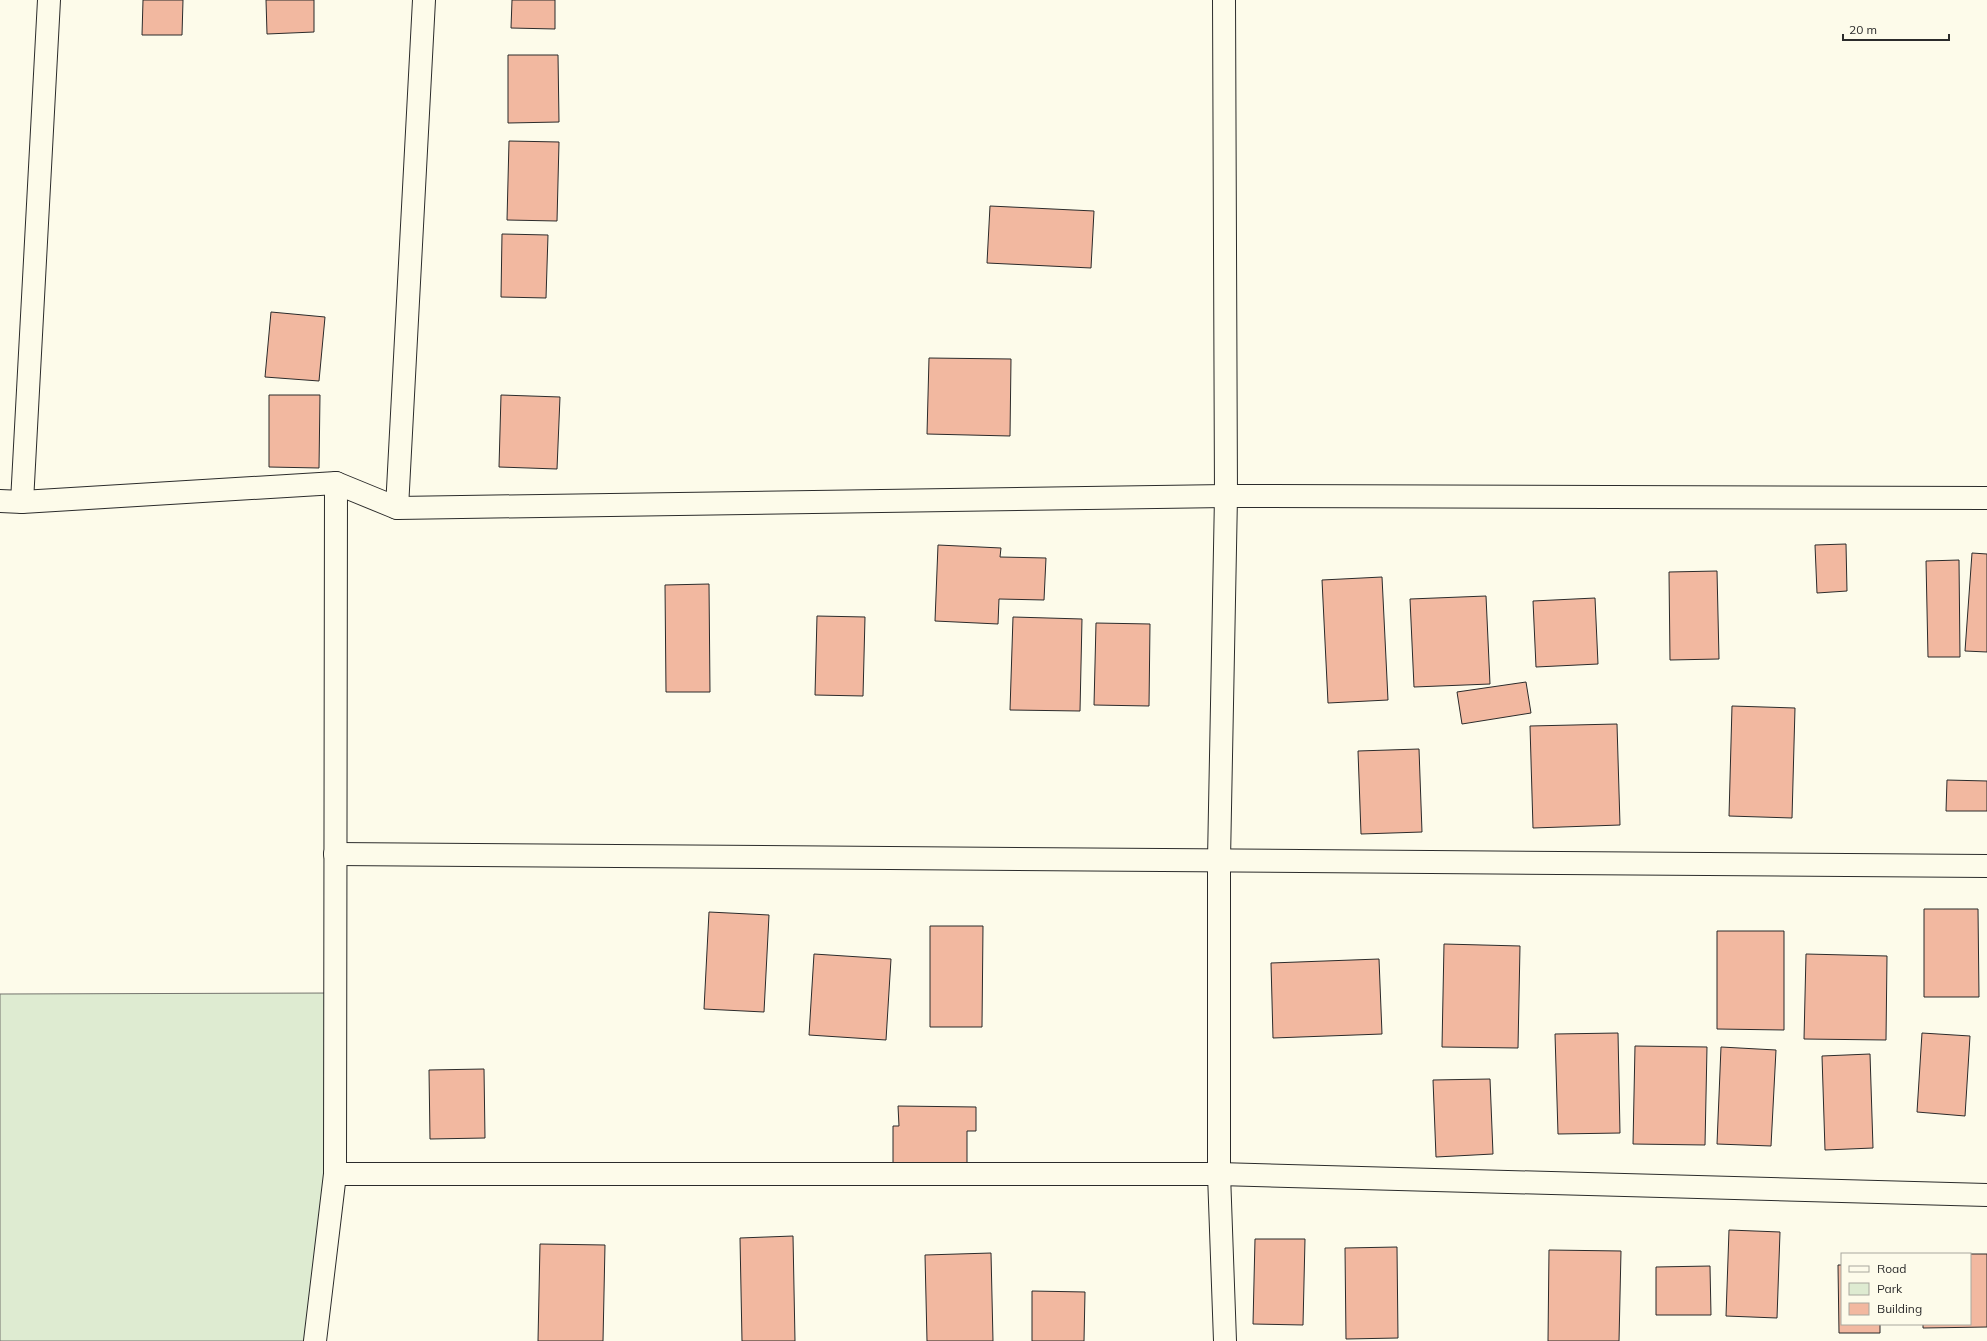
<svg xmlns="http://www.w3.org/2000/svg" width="1987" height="1341" font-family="Mulish,sans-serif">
<rect width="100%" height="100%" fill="#fdfbea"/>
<polygon fill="#deebd1" stroke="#74746e" points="335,993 315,1341 0,1341 0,994"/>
<g fill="#f2b8a0" stroke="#2b2b2b">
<polygon points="143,0 183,0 182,35 142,35"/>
<polygon points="266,0 314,0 314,32 267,34"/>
<polygon points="512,0 555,0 555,29 511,28"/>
<polygon points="508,55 558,55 559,122 508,123"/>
<polygon points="509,141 559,142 557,221 507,220"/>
<polygon points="990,206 1094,211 1091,268 987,263"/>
<polygon points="502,234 548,235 546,298 501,297"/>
<polygon points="271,312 325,317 319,381 265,377"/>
<polygon points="929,358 1011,359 1010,436 927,434"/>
<polygon points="269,395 320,395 319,468 269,467"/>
<polygon points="501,395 560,397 557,469 499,467"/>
<polygon points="1846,544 1847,591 1817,593 1815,545"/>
<polygon points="938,545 1001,548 1000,557 1046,558 1044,600 999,599 998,624 935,621"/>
<polygon points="1972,553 1987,554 1987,652 1965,651"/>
<polygon points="1959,560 1960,657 1928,657 1926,561"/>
<polygon points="1717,571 1719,659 1670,660 1669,572"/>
<polygon points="1382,577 1388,700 1328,703 1322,580"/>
<polygon points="709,584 710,692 666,692 665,585"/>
<polygon points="1486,596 1490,684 1414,687 1410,599"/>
<polygon points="1595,598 1598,664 1536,667 1533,601"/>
<polygon points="817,616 865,617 863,696 815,695"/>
<polygon points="1013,617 1082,619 1080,711 1010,710"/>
<polygon points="1096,623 1150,624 1149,706 1094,705"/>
<polygon points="1526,682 1531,713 1462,724 1457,692"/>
<polygon points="1732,706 1795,708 1792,818 1729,816"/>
<polygon points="1617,724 1620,825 1533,828 1530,726"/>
<polygon points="1419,749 1422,832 1361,834 1358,751"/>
<polygon points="1947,780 1987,781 1987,811 1946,811"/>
<polygon points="1924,909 1978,909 1979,997 1924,997"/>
<polygon points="709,912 769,915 764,1012 704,1009"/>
<polygon points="930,926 983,926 982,1027 930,1027"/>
<polygon points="1717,931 1784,931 1784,1030 1717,1029"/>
<polygon points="1444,944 1520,946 1518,1048 1442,1047"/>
<polygon points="814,954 891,959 886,1040 809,1035"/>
<polygon points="1806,954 1887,956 1886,1040 1804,1039"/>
<polygon points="1379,959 1382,1034 1273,1038 1271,963"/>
<polygon points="1618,1033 1620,1133 1558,1134 1555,1034"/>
<polygon points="1922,1033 1970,1036 1965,1116 1917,1112"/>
<polygon points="1635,1046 1707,1047 1705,1145 1633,1144"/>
<polygon points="1721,1047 1776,1050 1771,1146 1717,1144"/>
<polygon points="1870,1054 1873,1148 1825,1150 1822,1056"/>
<polygon points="484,1069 485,1138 430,1139 429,1070"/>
<polygon points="1490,1079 1493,1154 1436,1157 1433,1080"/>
<polygon points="898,1106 976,1107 976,1131 967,1131 967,1166 893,1166 893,1126 899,1126"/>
<polygon points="1729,1230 1780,1232 1777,1318 1726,1316"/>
<polygon points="793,1236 795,1341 742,1341 740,1238"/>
<polygon points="1255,1239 1305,1239 1303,1325 1253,1324"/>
<polygon points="540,1244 605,1245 603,1341 538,1341"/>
<polygon points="1397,1247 1398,1338 1346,1339 1345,1248"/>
<polygon points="1549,1250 1621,1251 1619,1341 1548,1341"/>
<polygon points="991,1253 993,1341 927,1341 925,1255"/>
<polygon points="1970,1254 1987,1254 1987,1327 1923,1328 1923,1324 1970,1324"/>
<polygon points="1838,1265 1842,1265 1842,1324 1880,1324 1880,1333 1839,1333"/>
<polygon points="1710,1266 1711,1315 1656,1315 1656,1267"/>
<polygon points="1032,1291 1085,1292 1084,1341 1032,1341"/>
</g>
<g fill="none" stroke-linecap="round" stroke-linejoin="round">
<defs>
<g id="minor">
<polyline points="1224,0 1226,496 1219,860 1219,1174 1225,1341"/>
<polyline points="0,501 22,502 336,483 397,508 1226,496 1987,498"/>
<polyline points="22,502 49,0"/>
<polyline points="397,508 424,0"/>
<polyline points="335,854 1987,866"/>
<polyline points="335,1174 1219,1174 1987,1195"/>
<polyline points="315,1341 335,1174 336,483"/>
</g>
</defs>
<use href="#minor" stroke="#2b2b2b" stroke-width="24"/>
<use href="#minor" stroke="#fdfbea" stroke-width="22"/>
</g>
<rect x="1841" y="1253" width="130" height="72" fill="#fdfbea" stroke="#a9a89e"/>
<rect x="1849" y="1266" width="20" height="6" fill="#fdfbea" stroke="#a9a89e"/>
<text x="1877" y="1273" font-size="12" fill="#2b2b2b">Road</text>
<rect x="1849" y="1283" width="20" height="12" fill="#deebd1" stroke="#a9a89e"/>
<text x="1877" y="1293" font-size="12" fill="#2b2b2b">Park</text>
<rect x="1849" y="1303" width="20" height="12" fill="#f2b8a0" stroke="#a9a89e"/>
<text x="1877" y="1313" font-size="12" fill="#2b2b2b">Building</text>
<path d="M1843 34v6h106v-6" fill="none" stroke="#2b2b2b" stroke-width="2"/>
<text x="1849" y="34" font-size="12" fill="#2b2b2b" stroke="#fdfbea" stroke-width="3" paint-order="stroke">20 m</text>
</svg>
